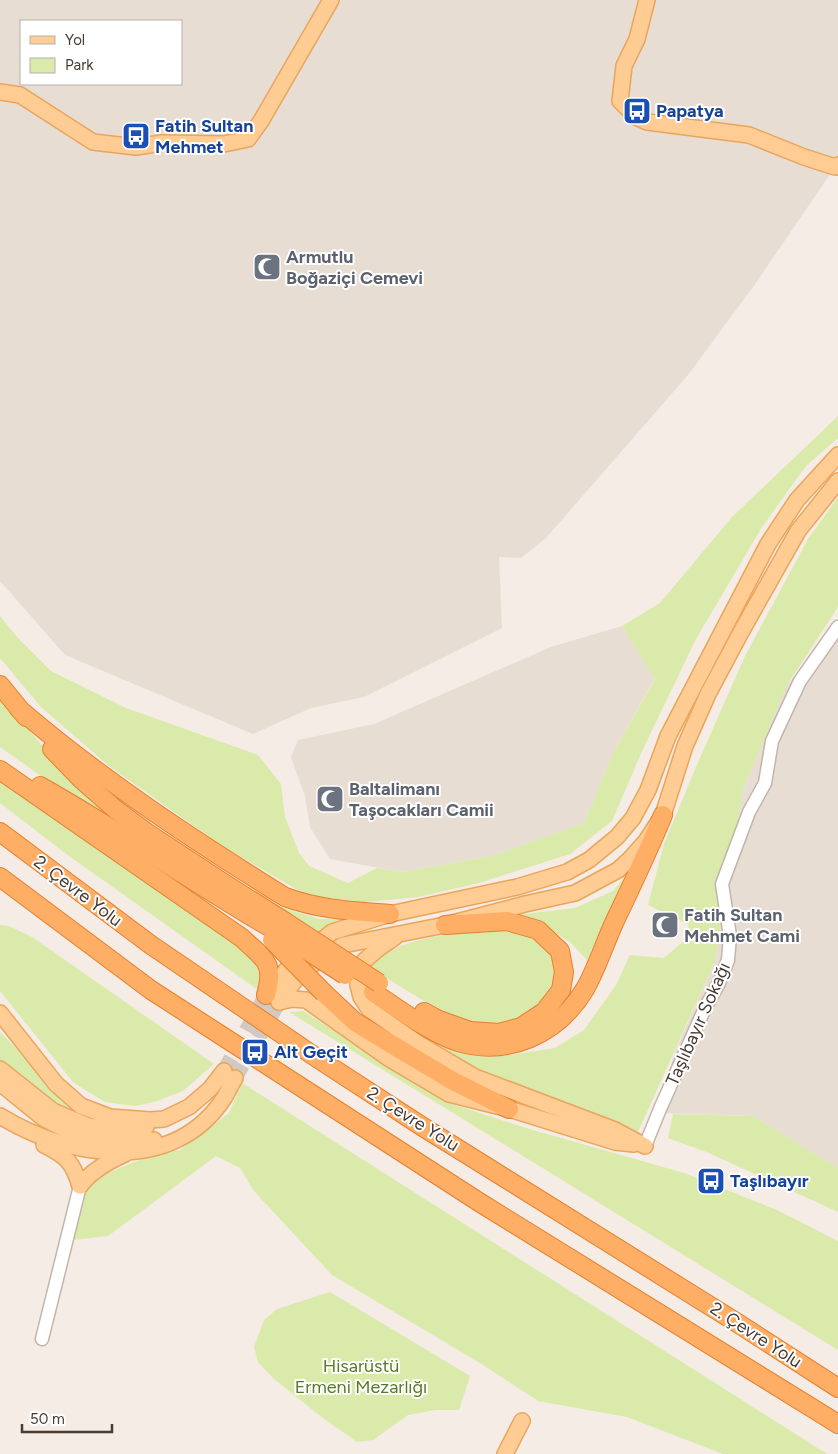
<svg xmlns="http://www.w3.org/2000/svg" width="838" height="1454" font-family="Figtree,sans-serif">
<rect width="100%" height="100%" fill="#f4ece5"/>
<g fill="#e8ddd3" fill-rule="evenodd">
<path d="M0 0H838V165L835 167 753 287 688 375 546 538 521 558 499 557 502 628 364 697 311 708 253 734 65 655 0 581ZM21 21H181V84H21Z"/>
<polygon points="838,624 838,1168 753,1116 658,1113 674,1054 715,961 743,789 787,685"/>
<polygon points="622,626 655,678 613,753 584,823 492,856 402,872 330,859 310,827 305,796 291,757 298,740 374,724 551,647"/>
</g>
<g fill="#daeaab">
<polygon points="838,416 838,438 806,466 762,527 696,639 643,749 612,821 570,854 479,883 418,897 367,902 308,896 222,846 109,766 41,707 0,658 0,616 17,637 51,671 126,708 258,755 281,784 285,817 299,853 309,866 348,883 377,868 402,872 492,856 584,823 613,753 655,679 622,626 660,603 732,517"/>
<polygon points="838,497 838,607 787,685 743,789 715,961 638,1132 474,1067 392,1015 467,1053 503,1056 555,1048 584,1030 616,985 630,955 664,958 685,940 689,925 648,905 664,844 696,767 745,656 808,539"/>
<polygon points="0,696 80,790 122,825 64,792 0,747"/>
<polygon points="0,778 236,942 264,966 264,981 258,990 69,856 0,803"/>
<polygon points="152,827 281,907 319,919 357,918 316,936"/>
<polygon points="633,868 589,974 586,959 570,942 537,921 506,916 575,908 613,891"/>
<polygon points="0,925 9,926 32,937 214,1064 183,1091 154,1102 135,1106 105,1102 74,1083 0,991"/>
<path d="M507 926C517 929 528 931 537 936 560 947 558 970 555 991L518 1022 494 1028 460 1021 432 1006 367 966C394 937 469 931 507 926Z"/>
<polygon points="303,1011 449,1103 526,1128 684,1173 777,1210 838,1241 838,1350 289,1012"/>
<polygon points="0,1032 78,1112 52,1103 0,1060"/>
<polygon points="242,1083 827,1454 723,1454 627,1417 538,1401 480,1363 332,1275 254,1191 240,1168 216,1156 108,1236 72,1240 86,1191 102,1175 155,1154 180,1150 229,1113"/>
<polygon points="673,1114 753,1116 838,1168 838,1212 709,1153 668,1138"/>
<polygon points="330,1292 470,1376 459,1410 435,1410 408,1415 373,1440 357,1442 323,1418 273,1378 258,1362 254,1347 264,1320 277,1309"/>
</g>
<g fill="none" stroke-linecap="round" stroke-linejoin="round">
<g stroke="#d1c9c2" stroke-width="15" stroke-dasharray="15 8" stroke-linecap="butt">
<polyline points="224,1071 266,995"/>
<polyline points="235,1078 279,1002"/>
</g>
<defs>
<g id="minor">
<polyline points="645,1146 660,1109 705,1008 719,983 728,960 730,936 722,884 749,812 765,783 772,741 800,681 838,627"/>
<polyline points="42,1339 80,1186"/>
</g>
<g id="major">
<polyline points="647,0 637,39 624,66 620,101 636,117 647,122 749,135 804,157 835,167 838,165"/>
<polyline points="0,92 20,95 93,142 136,147 162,143 224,144 248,139 261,121 331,0"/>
<polyline points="395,937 379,948 364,961 358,974 358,985 361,997 369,1009 419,1044 475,1077 615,1130 645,1146"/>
<polyline points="266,995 288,968 332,932 390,914 517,887 567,872 589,860 617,837 633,818 648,790 668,736 768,544 797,500 838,455"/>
<polyline points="279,1002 299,975 312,965 343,945 445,925 525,904 575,893 618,870 630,859 646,841 663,815 685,746 708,694 741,632 798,531 838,481"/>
<polyline points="279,1002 292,999 306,1000 388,1058 449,1094 509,1109 615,1142 634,1144"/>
<polyline points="0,1013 56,1084 81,1106 110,1117 150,1120 164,1119 189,1107 210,1089 224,1071"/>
<polyline points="0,1069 53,1111 88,1126 116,1130 146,1127"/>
<polyline points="0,1083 43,1118 80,1137 106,1140 138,1141 154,1140"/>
<path d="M0 1116C68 1158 173 1176 224 1098 228 1092 231 1084 235 1078"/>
<path d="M44 1145C66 1156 73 1162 80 1186"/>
<path d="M80 1186C91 1171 107 1162 125 1154"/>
<polyline points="505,1454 522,1421"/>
</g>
<g id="highway">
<polyline points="0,685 26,717"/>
<path d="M19 709C102 780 193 840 285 897 321 910 352 911 390 914"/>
<polyline points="52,749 82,780 115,809 146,832 233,889 284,921"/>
<path d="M0 770 242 938C265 960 275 962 266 995"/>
<path d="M40 786C121 831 197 886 278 932"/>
<polyline points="0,832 151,945 317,1058 423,1127 739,1324 838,1388"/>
<polyline points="0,877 151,990 219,1034 479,1202 838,1424"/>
<path d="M373 992C397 1008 430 1033 458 1042 509 1057 558 1034 585 989 597 968 604 945 614 923 631 887 648 852 663 815"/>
<polyline points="324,993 355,1022 401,1050 453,1081 509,1109"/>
<polyline points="424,1012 439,1020 470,1031 499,1033 521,1027 544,1012 561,990 564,972 560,951 538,930 507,921 445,925"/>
</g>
</defs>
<use href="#minor" stroke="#c2b5aa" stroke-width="15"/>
<use href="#major" stroke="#eaa55d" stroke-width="18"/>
<use href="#highway" stroke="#e67f2d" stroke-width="20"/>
<use href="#minor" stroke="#fff" stroke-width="12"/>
<use href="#major" stroke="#ffcc93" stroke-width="15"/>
<use href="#highway" stroke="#ffae65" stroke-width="18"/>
<defs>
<g id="highway-bridge">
<polyline points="284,921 379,983"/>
<polyline points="278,932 345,975"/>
<polyline points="272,940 324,993"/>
</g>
</defs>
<use href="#highway-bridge" stroke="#e67f2d" stroke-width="20" stroke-linecap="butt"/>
<use href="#highway-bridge" stroke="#ffae65" stroke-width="18"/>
</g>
<defs>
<symbol id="bus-square" viewBox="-11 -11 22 22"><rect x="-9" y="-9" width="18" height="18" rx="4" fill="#1a4fb4" stroke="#fff"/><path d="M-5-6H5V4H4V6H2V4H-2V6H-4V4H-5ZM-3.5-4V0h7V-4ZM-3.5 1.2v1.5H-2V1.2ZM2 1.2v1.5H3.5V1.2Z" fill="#fff"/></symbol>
<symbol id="mosque-square" viewBox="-11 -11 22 22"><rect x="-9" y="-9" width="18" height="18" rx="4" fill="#6b7280" stroke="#fff"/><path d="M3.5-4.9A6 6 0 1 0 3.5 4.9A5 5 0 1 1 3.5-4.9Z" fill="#fff"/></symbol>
</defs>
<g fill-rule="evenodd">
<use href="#bus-square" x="621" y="95" width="32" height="32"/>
<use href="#bus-square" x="120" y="120" width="32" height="32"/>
<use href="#mosque-square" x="251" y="251" width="32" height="32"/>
<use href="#mosque-square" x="314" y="783" width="32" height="32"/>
<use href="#mosque-square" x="649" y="909" width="32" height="32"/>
<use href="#bus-square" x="239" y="1036" width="32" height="32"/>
<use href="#bus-square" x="695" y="1165" width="32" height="32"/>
</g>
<g text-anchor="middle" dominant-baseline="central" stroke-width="4" stroke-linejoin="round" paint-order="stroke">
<g font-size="18" font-weight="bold" fill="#164399" stroke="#fff" text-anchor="start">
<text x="656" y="111">Papatya</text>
<text x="155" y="126">Fatih Sultan<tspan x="155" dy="21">Mehmet</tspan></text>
<text x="274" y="1052">Alt Geçit</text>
<text x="730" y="1181">Taşlıbayır</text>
</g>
<g font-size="18" font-weight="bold" fill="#5b616d" stroke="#fff" text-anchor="start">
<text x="286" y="257">Armutlu<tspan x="286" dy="21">Boğaziçi Cemevi</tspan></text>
<text x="349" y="789">Baltalimanı<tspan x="349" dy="21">Taşocakları Camii</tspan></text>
<text x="684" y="915">Fatih Sultan<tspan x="684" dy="21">Mehmet Cami</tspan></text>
</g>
<g font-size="18" fill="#463c34" stroke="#fff">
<text transform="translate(78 891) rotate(37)">2. Çevre Yolu</text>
<text transform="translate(698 1024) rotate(-66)">Taşlıbayır Sokağı</text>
<text transform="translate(413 1119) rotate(32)">2. Çevre Yolu</text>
<text transform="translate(756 1335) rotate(33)">2. Çevre Yolu</text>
</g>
<g font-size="18" fill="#567b24" stroke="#fff">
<text x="361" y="1366">Hisarüstü<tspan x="361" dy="21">Ermeni Mezarlığı</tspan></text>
</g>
</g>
<rect x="20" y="20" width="162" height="65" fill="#ffffff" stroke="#b5b1ae"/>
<rect x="30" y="36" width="25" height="8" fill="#ffcc93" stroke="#b5b1ae"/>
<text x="65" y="45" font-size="15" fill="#463c34">Yol</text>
<rect x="30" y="58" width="25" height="15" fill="#daeaab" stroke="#b5b1ae"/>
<text x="65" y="70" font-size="15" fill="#463c34">Park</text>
<path d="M22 1424v8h90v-8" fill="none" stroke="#463c34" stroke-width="2.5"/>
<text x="30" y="1424" font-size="15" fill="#463c34" stroke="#ffffff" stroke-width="4" paint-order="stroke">50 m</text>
</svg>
